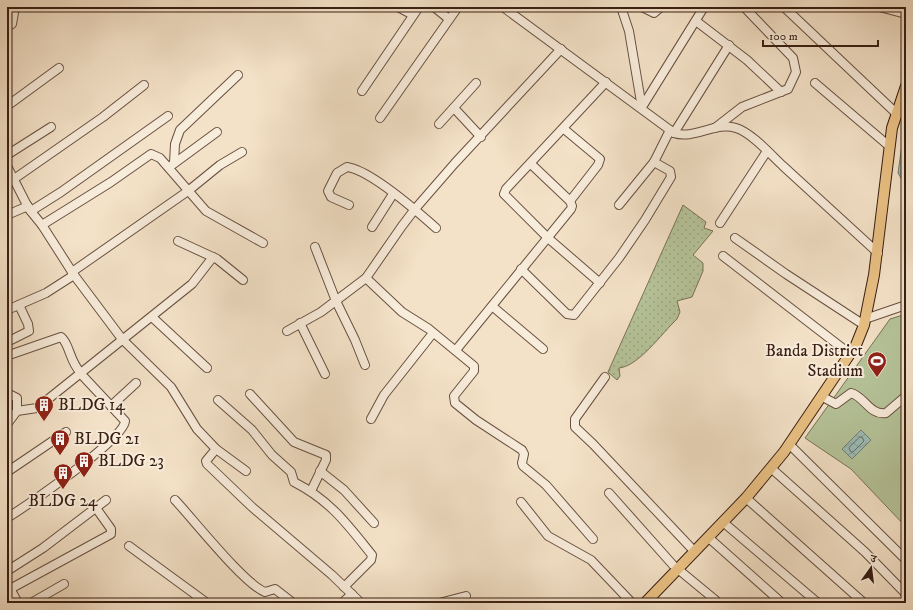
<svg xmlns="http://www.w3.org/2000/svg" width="913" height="610" font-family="'IM FELL DW Pica','Noto Serif Devanagari',serif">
<defs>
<pattern id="grass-dots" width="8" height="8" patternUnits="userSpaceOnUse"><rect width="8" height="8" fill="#b6c49a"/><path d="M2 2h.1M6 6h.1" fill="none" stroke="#9da884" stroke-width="1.8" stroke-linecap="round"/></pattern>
<pattern id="water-waves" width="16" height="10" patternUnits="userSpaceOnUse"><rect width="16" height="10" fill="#9cbdb7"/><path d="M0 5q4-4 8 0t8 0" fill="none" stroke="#87a29c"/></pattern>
</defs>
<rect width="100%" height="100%" fill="#f4e2c8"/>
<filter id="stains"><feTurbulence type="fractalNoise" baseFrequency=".005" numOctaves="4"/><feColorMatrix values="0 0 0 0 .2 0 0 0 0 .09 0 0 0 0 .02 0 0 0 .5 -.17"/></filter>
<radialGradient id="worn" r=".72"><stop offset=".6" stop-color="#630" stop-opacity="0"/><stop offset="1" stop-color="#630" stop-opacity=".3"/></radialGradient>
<path fill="url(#grass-dots)" stroke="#787257" d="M683 205 706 222 704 228 713 231 693 255 703 263V271L692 297 677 301 680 312 677 319C662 333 639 366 619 368L620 376 617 380 608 372Z"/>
<polygon fill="#b6c49a" stroke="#787257" points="906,314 906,527 851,469 805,438 890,319"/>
<g fill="url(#water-waves)" stroke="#747e76">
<polygon points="906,141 906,187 898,173 902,144"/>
<polygon points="861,430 871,440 852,459 842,449"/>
</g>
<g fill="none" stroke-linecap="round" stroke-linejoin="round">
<polygon stroke="#6a6e66" stroke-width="1" points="860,437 862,437 864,441 853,452 851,452 849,448"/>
<defs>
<g id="minor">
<polyline points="398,7 413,15"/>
<polyline points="434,7 449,19"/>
<path d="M503 7 674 133C694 140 716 121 736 128 752 133 771 155 783 166 815 195 846 224 878 253"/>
<polyline points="621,7 629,31 642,108"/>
<polyline points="642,7 654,13 661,7"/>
<polyline points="784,7 897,114"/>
<polyline points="879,7 906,14"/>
<polyline points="696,21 747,60 781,92"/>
<polyline points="7,27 12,24 15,7"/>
<polyline points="815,83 889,146"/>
<polyline points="362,91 419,7"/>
<polyline points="7,106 59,68"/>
<polyline points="642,107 704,7"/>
<polyline points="454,108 481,137"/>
<polyline points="380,118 458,7"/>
<polyline points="439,124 476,83"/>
<polyline points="715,128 742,107 788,89 796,72 793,58 744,7"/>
<polyline points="564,129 600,159 598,165 570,201"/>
<polyline points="674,133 729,45"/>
<polyline points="7,155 51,127"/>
<polyline points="174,163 175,144 180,130 238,75"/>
<polyline points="172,165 217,132"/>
<polyline points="7,166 29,209 42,225 74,275 122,339 171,387 197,429 216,449 246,471"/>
<polyline points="14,179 103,117 144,85"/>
<path d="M349 205 331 197 328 191 337 173 347 167C370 170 418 212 436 228"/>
<polyline points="619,205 654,162 670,130"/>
<polyline points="31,211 61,192 168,116"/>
<polyline points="7,215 28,206"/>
<polyline points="720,223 767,151"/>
<polyline points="42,225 111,182 151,154 160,158 206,211 263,243"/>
<polyline points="372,227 393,194"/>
<polyline points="735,238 786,274 864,325"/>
<polyline points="178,241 217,259 243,280"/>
<polyline points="315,247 336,301 355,340 365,365"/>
<polyline points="723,256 850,354"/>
<polyline points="521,269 567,314 574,315 619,258 645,220 671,177 670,171 654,162"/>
<polyline points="72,272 188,191 220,165 242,152"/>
<polyline points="366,278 402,312 429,329 474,366 474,371 454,396 455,403 476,420 522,450 524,454 522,463 523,466 546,485 593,539"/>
<polyline points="600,283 548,238 504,194 506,189 606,82"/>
<polyline points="492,306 543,349"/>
<polyline points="7,310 46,293 74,275"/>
<polyline points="152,317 207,368"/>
<polyline points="865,319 906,305"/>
<polyline points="300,323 325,374"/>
<polyline points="287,331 321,312 366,278 402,226 415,209 455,163 561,49"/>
<polyline points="7,342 29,331 28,324 19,305"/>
<path d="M7 350 9 354H12L61 337C70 344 69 361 81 373"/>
<polyline points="456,350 571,209 572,206 570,201 531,164"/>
<polyline points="605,377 575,419 575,427 593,444 695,552"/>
<polyline points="7,393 17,398 17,411"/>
<polyline points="250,394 294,442 326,455 326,460 311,491"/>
<path d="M821 396 836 404 851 393C864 396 870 416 886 413L906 396"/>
<path d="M218 400 252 430 272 455 291 472 294 482C331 501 347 524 372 555L371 560 344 587"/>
<polyline points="111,406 136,383"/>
<polyline points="371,419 384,395 433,333"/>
<polyline points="7,424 17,411 37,408 192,284 213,257"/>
<polyline points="790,445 906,560"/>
<polyline points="216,449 206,461 207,464 252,507 332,575 361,603"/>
<polyline points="771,468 865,552 906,594"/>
<polyline points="320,471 344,490 374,523"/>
<polyline points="7,472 66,432"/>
<polyline points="609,493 673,565 719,603"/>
<polyline points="746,498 864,603"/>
<path d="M175 500C193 519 244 584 265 592L275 589 293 603"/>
<polyline points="521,502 548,536 591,560 632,603"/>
<path d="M7 518C26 506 125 439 125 421L81 374"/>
<polyline points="723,522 818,603"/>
<polyline points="709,538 782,603"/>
<polyline points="129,546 207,603"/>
<polyline points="7,571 43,548 106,500"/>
<polyline points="7,583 18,603"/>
<polyline points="10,589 111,534 111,529 96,508"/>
<polyline points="31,603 64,584"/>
<polyline points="342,603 352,594"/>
<polyline points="439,603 466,596"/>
</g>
<polyline id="major" points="645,603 746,498 784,452 856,345 864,325 874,275 892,128 906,86"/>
</defs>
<use href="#minor" stroke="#685041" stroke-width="10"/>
<use href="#major" stroke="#391f14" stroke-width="12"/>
<use href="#minor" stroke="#f8ecdb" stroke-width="8"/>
<use href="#major" stroke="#eac184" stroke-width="10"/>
</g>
<defs>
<symbol id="stadium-pin" viewBox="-11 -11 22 30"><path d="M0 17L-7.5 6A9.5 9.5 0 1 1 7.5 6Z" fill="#8f2418" stroke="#f8ecdb"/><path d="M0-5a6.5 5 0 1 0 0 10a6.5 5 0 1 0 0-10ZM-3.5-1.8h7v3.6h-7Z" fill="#fff"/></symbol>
<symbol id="building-pin" viewBox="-11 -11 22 30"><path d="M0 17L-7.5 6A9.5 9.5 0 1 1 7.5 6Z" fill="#8f2418" stroke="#f8ecdb"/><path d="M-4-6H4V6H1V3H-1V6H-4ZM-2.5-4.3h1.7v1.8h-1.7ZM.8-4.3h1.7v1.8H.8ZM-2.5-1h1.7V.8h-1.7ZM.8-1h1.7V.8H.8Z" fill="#fff"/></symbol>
</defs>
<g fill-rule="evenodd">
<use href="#stadium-pin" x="866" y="350" width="22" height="30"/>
<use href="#building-pin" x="33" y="394" width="22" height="30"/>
<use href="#building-pin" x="49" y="428" width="22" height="30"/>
<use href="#building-pin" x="73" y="450" width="22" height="30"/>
<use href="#building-pin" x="52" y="462" width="22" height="30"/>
</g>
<g text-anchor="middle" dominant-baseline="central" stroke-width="4" stroke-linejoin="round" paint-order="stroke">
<g font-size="17" fill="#391f14" stroke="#f8ecdb" text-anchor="start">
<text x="863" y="351" text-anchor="end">Banda District<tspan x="863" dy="20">Stadium</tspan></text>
<text x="58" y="405">BLDG 14</text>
<text x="74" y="439">BLDG 21</text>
<text x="98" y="461">BLDG 23</text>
<text x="63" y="501" text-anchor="middle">BLDG 24</text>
</g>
</g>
<rect width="913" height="610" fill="none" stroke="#f4e2c8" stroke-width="24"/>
<rect x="8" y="8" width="897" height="594" fill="none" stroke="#391f14" stroke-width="2"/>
<rect x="12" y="12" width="889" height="586" fill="none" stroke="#391f14"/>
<g transform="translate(871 568) rotate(14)" stroke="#f8ecdb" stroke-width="3" paint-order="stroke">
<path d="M0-3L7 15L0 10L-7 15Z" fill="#391f14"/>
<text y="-6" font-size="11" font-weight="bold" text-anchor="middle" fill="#391f14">उ</text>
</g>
<path d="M763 40v6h115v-6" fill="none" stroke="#391f14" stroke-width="2"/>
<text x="769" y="40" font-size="12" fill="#391f14" stroke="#f8ecdb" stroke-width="3" paint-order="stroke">100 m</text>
<rect width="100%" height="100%" filter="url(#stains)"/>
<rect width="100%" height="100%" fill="url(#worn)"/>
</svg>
